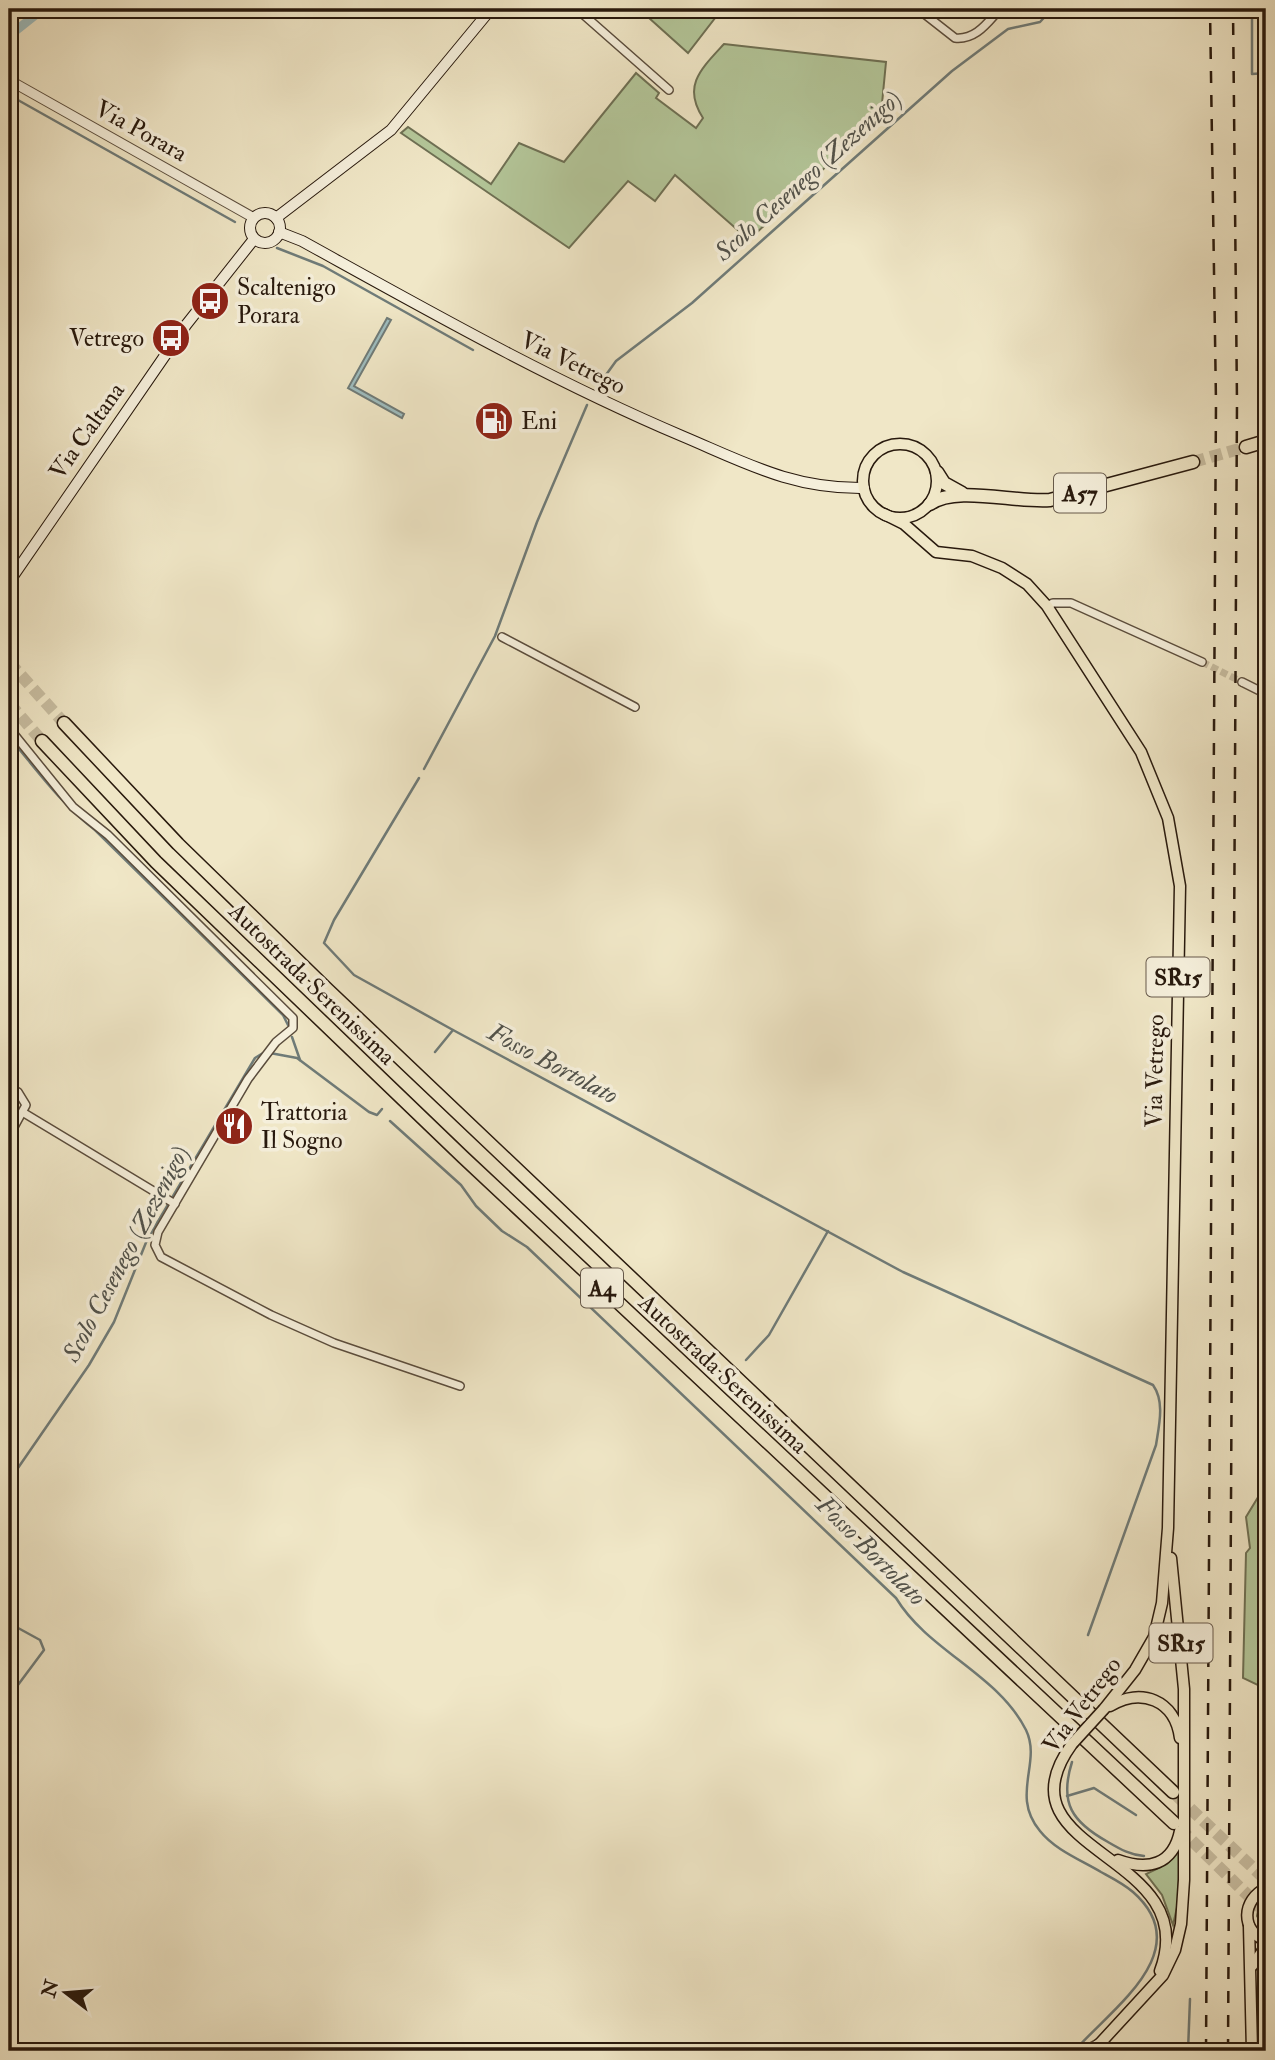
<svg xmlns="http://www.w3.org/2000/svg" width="1275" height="2060" font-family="'IM FELL Double Pica',serif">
<rect width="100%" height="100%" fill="#f0e7c7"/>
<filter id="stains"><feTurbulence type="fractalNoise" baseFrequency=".00286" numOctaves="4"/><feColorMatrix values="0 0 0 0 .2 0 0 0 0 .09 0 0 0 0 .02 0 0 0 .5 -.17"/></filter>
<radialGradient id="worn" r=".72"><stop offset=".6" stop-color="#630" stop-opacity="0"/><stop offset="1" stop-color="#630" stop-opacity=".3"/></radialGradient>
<g fill="#b4c79a" stroke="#6e7054" stroke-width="2">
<polygon points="639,9 722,9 688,53"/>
<path d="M724 44 886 62 881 114 749 240 675 175 655 201 628 181 569 248 401 133 408 127 491 184 519 143 564 162 636 73 659 93 656 98 696 128 703 118C682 86 701 69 724 44Z"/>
<polygon points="1266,1484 1266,1689 1243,1678 1246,1553 1250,1548 1246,1517"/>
<polygon points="1180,1849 1178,1903 1173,1925 1162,1895 1146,1874 1167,1864"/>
<polygon points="1266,1898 1266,1930 1257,1916 1259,1906"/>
</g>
<polygon fill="#9ebdbf" stroke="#6f7b78" stroke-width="2" points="387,318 391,320 354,386 404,414 402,418 348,388"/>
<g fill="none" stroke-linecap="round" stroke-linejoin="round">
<g stroke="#6f7b78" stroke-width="2.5">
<polyline points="1252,9 1252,74 1266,73"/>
<polyline points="9,95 235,222"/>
<polyline points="277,248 323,266 473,350"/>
<polyline points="598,386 616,361 692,303 952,71 1008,29 1040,22 1052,9"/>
<path d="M9 737C37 770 60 803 95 830L283 1015 288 1025"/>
<polyline points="424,769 495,636 537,522 587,405"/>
<polyline points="419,778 334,920 324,943 354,975 453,1030 435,1052"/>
<path d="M453 1030 903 1272 1153 1385C1165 1402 1159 1425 1156 1445L1088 1635"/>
<polyline points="292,1037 300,1060"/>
<polyline points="270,1053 297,1058 369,1112 377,1115 382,1109"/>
<path d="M390 1121 461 1185 476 1206 502 1231 527 1247 896 1598C928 1651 998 1674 1026 1730 1042 1763 1010 1795 1040 1831 1055 1850 1081 1860 1101 1872 1112 1878 1124 1884 1133 1892 1198 1949 1114 2007 1078 2047"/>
<polyline points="746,1360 769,1335 828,1231"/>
<polyline points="9,1481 89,1365 114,1322 147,1240 255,1058 263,1053"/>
<polyline points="9,1623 40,1640 44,1650 9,1697"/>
<path d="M1072 1762C1059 1803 1072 1822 1108 1842 1120 1849 1130 1855 1144 1856"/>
<polyline points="1067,1796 1094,1788 1136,1815"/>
<polyline points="1266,2013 1266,1978"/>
<polyline points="1188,2051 1190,1999"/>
<polyline points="1266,2051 1266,2026"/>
</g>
<polyline stroke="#9ebdbf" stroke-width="9" points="9,36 43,9"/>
<polyline stroke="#c8bea2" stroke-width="7" stroke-dasharray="7 3.5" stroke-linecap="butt" points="1202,662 1242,682"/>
<g stroke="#c8bea2" stroke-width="12" stroke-dasharray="12 6" stroke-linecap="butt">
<polyline points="1193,462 1246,447"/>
<polyline points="9,662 64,723"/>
<polyline points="9,703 42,741"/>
<polyline points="1177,1796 1266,1880"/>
<polyline points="1179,1828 1266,1913"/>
</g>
<defs>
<g id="minor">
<polyline points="577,9 669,90"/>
<path d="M918 9 955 38C976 40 987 23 1000 9"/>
<polyline points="1047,606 1053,603 1071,603 1202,662"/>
<polyline points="502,637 635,707"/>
<polyline points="1242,682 1266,694"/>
<polyline points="9,728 73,807 108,835 293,1018 293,1028 276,1042 248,1079 158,1232 155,1245 161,1257 271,1315 334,1343 460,1386"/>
<polyline points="9,1087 18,1092 26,1105 9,1136"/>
<polyline points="24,1113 175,1204"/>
<polyline points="1084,2051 1098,2043"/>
</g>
<polyline id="tertiary" points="9,80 254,218"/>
<g id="secondary">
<circle cx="265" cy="228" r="15"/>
<polyline points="276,218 391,130 491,9"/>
<path d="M279 232 302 241C427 310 550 380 682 436 746 463 792 489 864 488"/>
<polyline points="9,582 186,325 254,239"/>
</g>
<g id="primary">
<circle cx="900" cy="481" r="37"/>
<polyline points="884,514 904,524 936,552 972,556 1002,568 1027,584 1047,606 1141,752 1168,818 1180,886 1168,1528 1162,1603 1154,1637 1135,1670 1104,1709"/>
<path d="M1110 1706C1141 1687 1175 1700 1180 1738"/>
<path d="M1072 1744C992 1854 1205 1852 1160 1971"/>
<path d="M1118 1860C1148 1871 1173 1865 1180 1831"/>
<path d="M1266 1888C1242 1900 1240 1930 1266 1941"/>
<polyline points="1249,1926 1252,2051"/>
<polyline points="1252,1966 1266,1946"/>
<polyline points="1093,2051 1163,1975 1175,1950 1181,1924 1184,1880 1184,1689 1171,1558"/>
</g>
<g id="motorway">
<polyline points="1246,447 1266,441"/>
<polyline points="937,472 944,483 962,493"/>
<path d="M930 504C956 485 1015 503 1050 500L1193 462"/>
<polyline points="64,723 178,844 328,990 1173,1792"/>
<polyline points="42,741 156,862 463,1157 1174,1823"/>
</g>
</defs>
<use href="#minor" stroke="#5a4c3c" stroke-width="10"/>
<use href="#tertiary" stroke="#5a4c3c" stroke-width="11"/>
<use href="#secondary" stroke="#28190d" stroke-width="12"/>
<use href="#primary" stroke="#28190d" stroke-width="13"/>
<use href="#motorway" stroke="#28190d" stroke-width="15"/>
<use href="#minor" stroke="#f5efdb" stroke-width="7"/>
<use href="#tertiary" stroke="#f5efdb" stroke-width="9"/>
<use href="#secondary" stroke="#f5efdb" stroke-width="10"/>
<use href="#primary" stroke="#f0e7c7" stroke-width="10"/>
<use href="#motorway" stroke="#f0e7c7" stroke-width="12"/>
<g stroke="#28190d" stroke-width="2.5" stroke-dasharray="12 12" stroke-linecap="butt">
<polyline points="1206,2051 1216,402 1210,9"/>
<polyline points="1228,2051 1237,402 1233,9"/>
</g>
<defs>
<polyline id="primary-bridge" points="1072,1744 1104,1709"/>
</defs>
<use href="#primary-bridge" stroke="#28190d" stroke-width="13" stroke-linecap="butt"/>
<use href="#primary-bridge" stroke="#f0e7c7" stroke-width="10"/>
</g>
<defs>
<symbol id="bus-disc" viewBox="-11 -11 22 22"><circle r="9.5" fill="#8f2418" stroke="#f5efdb"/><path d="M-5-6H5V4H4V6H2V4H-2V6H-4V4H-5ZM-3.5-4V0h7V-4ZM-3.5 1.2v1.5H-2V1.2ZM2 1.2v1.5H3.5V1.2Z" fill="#fff"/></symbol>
<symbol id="fuel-disc" viewBox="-11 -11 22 22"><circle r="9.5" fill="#8f2418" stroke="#f5efdb"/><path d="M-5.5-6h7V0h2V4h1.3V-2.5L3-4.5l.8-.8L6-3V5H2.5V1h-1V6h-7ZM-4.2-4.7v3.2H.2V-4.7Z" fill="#fff"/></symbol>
<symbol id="restaurant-disc" viewBox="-11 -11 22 22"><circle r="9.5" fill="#8f2418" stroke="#f5efdb"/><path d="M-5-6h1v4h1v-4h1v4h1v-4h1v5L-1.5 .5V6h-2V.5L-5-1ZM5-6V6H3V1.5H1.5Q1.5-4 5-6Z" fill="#fff"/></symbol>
</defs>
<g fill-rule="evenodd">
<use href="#bus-disc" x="188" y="279" width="44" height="44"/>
<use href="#bus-disc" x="149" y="316" width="44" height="44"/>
<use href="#fuel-disc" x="472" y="399" width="44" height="44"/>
<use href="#restaurant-disc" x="212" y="1104" width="44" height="44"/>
</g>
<g text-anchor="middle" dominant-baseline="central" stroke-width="7" stroke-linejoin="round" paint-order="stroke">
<g fill="#f5efdb" stroke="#66594b" stroke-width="2">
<rect x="1054" y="473.5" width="52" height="39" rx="5"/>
<rect x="1146.5" y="957.5" width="63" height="39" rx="5"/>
<rect x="581" y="1268.5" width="42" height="39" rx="5"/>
<rect x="1149.5" y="1623.5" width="63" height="39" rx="5"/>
</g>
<g font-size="23" font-weight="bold" fill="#28190d">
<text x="1080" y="493">A57</text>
<text x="1178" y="977">SR15</text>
<text x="602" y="1288">A4</text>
<text x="1181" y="1643">SR15</text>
</g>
<g font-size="24" fill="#28190d" stroke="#f5efdb">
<text transform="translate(141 131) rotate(29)">Via Porara</text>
<text transform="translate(573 363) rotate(26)">Via Vetrego</text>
<text transform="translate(87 431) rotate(-55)">Via Caltana</text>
<text transform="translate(312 984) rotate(44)">Autostrada Serenissima</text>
<text transform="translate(1155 1071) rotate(-89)">Via Vetrego</text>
<text transform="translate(723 1374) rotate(43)">Autostrada Serenissima</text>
<text transform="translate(1082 1705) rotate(-53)">Via Vetrego</text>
</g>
<g font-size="24" fill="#28190d" stroke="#f5efdb" text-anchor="start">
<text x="237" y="287">Scaltenigo<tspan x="237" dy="28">Porara</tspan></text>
<text x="144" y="338" text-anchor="end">Vetrego</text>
<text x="521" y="421">Eni</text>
<text x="261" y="1112">Trattoria<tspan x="261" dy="28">Il Sogno</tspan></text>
</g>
<g font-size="26" font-style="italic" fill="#51524b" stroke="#f5efdb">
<text transform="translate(808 176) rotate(-42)">Scolo Cesenego (Zezenigo)</text>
<text transform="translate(553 1064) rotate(28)">Fosso Bortolato</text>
<text transform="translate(126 1254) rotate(-62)">Scolo Cesenego (Zezenigo)</text>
<text transform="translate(871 1551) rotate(45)">Fosso Bortolato</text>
</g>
</g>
<rect width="1275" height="2060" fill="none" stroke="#f0e7c7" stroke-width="35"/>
<rect x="10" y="10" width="1254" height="2039" fill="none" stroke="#28190d" stroke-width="3.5"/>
<rect x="18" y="18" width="1240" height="2025" fill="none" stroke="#28190d" stroke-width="2"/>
<g transform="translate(66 1993) rotate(286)" stroke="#f5efdb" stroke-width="5" paint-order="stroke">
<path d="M0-5L12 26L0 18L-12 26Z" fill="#28190d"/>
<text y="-10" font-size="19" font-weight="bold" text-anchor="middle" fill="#28190d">N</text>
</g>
<rect width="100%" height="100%" filter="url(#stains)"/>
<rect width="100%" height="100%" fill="url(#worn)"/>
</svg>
